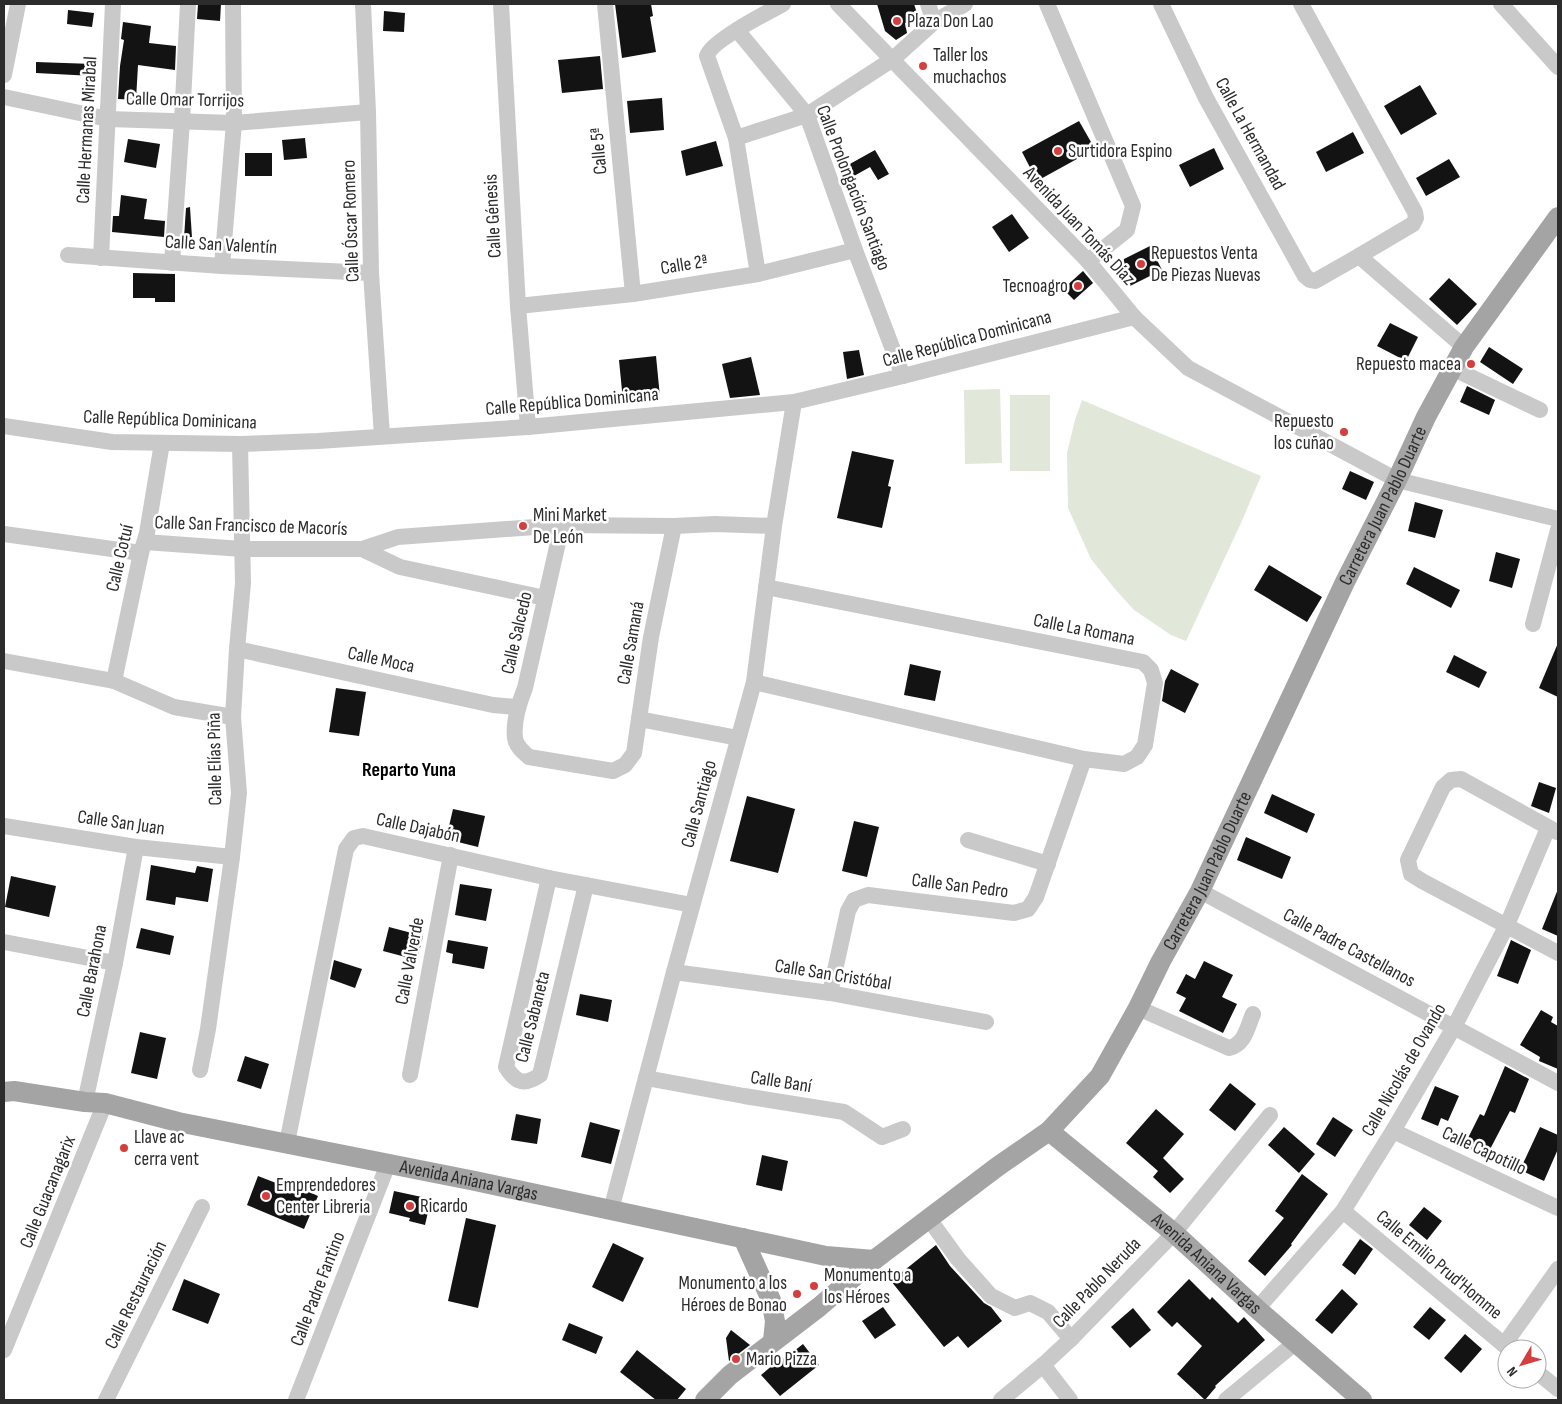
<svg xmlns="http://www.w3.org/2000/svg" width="1562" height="1404" font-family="'Sofia Sans Condensed',sans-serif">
<rect width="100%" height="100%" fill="#fff"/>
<g fill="#e1e8da">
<polygon points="1000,389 1002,463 965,464 964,390"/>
<rect x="1010" y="395" width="40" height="76"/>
<polygon points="1082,400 1261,476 1241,523 1186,641 1171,635 1134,610 1115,589 1091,559 1068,508 1067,453 1075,420"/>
</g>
<g fill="#131313">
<polygon points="198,4 221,4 220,21 197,19"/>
<polygon points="615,4 651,4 653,16 650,17 656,52 622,58"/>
<polygon points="877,4 914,4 919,19 905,23 907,33 896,40 885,31"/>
<polygon points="68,10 94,13 92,27 67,24"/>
<polygon points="384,11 405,13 404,32 383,31"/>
<polygon points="123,22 151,26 149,43 176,46 175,70 138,65 136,100 118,99 120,66 124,40 121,39"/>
<polygon points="600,56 603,89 562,93 558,60"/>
<polygon points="36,62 93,64 93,76 36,73"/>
<polygon points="1420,85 1437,114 1401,135 1384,106"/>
<polygon points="662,98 664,130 630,133 627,101"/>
<polygon points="1079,121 1095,149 1037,181 1022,152"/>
<polygon points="1353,132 1364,153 1326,172 1316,152"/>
<polygon points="305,138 307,158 284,160 282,140"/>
<polygon points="128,139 160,144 156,168 124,162"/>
<polygon points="716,141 723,166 686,176 681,151"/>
<polygon points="1214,148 1224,169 1190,187 1179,165"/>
<polygon points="875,150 889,174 878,180 870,167 854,176 848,165"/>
<rect x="245" y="153" width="27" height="23"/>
<polygon points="1449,159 1460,177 1426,196 1416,178"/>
<polygon points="121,195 147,199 144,219 165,221 164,237 112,232 113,216 119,216"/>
<polygon points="190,207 192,238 184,238 186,208"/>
<polygon points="1012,214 1029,238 1009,252 992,227"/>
<polygon points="1150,246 1162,270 1130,286 1122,270 1124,259"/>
<polygon points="1083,271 1093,283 1074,300 1063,289"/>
<polygon points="133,273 175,274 175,302 155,302 155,298 133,298"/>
<polygon points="1449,278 1477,304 1457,325 1429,299"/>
<polygon points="1390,323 1418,337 1406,361 1377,346"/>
<polygon points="1489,347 1523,369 1513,384 1480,362"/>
<polygon points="859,350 864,375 847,379 843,352"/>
<polygon points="656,356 660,397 623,401 619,360"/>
<polygon points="751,357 760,395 730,398 722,364"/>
<polygon points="1467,386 1495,400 1489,415 1460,402"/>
<polygon points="852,451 894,460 888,486 891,487 882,528 837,518"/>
<polygon points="1350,471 1374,482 1366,500 1342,489"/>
<polygon points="1415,502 1443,510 1435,538 1408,531"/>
<polygon points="1496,552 1520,559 1512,588 1489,581"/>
<polygon points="1269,565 1322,597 1307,622 1254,590"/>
<polygon points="1414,567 1460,590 1451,608 1406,584"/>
<polygon points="1558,643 1558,697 1539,688"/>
<polygon points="1454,655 1487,672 1479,688 1446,672"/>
<polygon points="910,664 941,671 935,701 904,695"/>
<polygon points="1171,669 1199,684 1185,713 1162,701 1165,681"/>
<polygon points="336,688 366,692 359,736 329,732"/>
<polygon points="1539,782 1556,788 1549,813 1531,806"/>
<polygon points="1272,794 1315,814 1307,833 1264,813"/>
<polygon points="747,796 795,809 778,873 730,861"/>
<polygon points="453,809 485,816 478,847 446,839"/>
<polygon points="854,821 879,827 867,877 842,871"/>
<polygon points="1246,837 1291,857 1282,879 1237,860"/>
<polygon points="151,865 195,873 197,866 213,869 208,902 176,897 175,905 146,900"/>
<polygon points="11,876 56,886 49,917 5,907"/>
<polygon points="460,884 492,889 486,921 455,915"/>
<polygon points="1558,889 1558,936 1542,929"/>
<polygon points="389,927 423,936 417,960 383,951"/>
<polygon points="141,928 174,936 170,955 136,948"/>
<polygon points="448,940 488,947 484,969 452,963 453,954 446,952"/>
<polygon points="1511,940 1531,950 1518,984 1497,976"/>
<polygon points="334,960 362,969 355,988 330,979"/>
<polygon points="1204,961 1233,975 1222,997 1237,1004 1223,1033 1179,1011 1186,998 1176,993 1186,974 1195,979"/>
<polygon points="580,994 612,1000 608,1022 576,1015"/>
<polygon points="1541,1010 1553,1017 1551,1022 1558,1026 1558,1069 1539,1061 1540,1057 1520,1045"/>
<polygon points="140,1032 166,1038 157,1079 131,1073"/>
<polygon points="245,1056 269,1064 261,1089 237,1081"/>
<polygon points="1505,1066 1529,1079 1515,1113 1510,1111 1486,1157 1464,1146 1480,1114 1484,1116"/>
<polygon points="1230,1083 1256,1104 1235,1131 1209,1110"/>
<polygon points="1435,1086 1459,1096 1448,1121 1441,1118 1438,1126 1421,1119"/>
<polygon points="1156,1109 1184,1134 1163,1158 1184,1179 1170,1193 1153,1177 1158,1171 1126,1143"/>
<polygon points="516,1114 541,1119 537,1144 511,1140"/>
<polygon points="1333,1117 1353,1130 1335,1157 1316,1144"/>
<polygon points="590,1122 620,1130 611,1164 581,1157"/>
<polygon points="1284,1127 1315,1154 1299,1173 1268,1145"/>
<polygon points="1540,1127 1558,1135 1558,1149 1544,1181 1520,1170"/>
<polygon points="762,1155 788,1161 782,1191 756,1185"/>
<polygon points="1302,1174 1328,1194 1291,1244 1292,1245 1265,1276 1248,1261 1284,1218 1275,1211"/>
<polygon points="258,1176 294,1190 296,1186 318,1196 304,1229 247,1205"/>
<polygon points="394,1191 431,1199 425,1225 409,1221 410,1218 389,1213"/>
<polygon points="1424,1207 1442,1221 1427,1240 1409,1225"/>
<polygon points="466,1218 496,1225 478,1308 448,1301"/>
<polygon points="1360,1239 1373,1249 1355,1275 1342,1265"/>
<polygon points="613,1243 644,1258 623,1302 592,1287"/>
<polygon points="936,1245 950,1266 984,1303 991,1307 1002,1321 968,1348 958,1336 944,1347 891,1281"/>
<polygon points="184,1279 220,1294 208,1324 172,1310"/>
<polygon points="1189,1279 1210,1300 1212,1297 1238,1323 1244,1317 1265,1340 1215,1386 1216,1387 1205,1400 1177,1374 1202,1346 1177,1322 1172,1327 1157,1312"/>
<polygon points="1342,1289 1358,1304 1332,1334 1315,1320"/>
<polygon points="883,1307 896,1325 875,1339 862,1321"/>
<polygon points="1430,1307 1446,1320 1429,1340 1413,1327"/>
<polygon points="1133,1308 1151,1330 1130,1348 1111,1327"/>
<polygon points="569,1323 603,1337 596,1354 562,1340"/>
<polygon points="731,1330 750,1345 729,1361 726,1338"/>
<polygon points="1465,1334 1482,1349 1461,1373 1444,1358"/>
<polygon points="803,1344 819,1365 780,1396 761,1375 782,1357 784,1359"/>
<polygon points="637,1350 686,1389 677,1400 656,1400 620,1372"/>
</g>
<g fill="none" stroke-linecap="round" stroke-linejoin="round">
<g stroke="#c9c9c9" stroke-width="16">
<polyline points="363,4 368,112 371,273 382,436"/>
<polyline points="501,4 518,306 528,427"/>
<polyline points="605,4 633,294"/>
<polyline points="838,4 1088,261 1134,317 1188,368 1397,480 1558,519"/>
<polyline points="928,4 934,22"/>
<polyline points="1047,4 1133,206 1127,230 1088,261"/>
<polyline points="1161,4 1206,98 1305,276 1310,280 1315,281 1359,256 1464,347"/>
<polyline points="1301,4 1415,212 1416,218 1413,224 1359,256"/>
<polyline points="1501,4 1558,67"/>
<polyline points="737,30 807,115 855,250 903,376"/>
<polyline points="4,75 18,4"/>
<polyline points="4,97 108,119 234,123 368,112"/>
<polyline points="736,138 807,115 893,59 934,22 965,4"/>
<polyline points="68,255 222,266 371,273"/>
<polyline points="101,258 113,4"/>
<polyline points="172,263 182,121 188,4"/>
<polyline points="222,266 234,123 233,4"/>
<path d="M758 274 736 138 707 56C710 42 768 12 783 4"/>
<polyline points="518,306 633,294 758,274 855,250"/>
<polyline points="1452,368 1540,410"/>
<polyline points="4,426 112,442 240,444 318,441 528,427 794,402 903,376 1134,317"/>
<path d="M562 525 525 688C519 703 513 722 515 738 516 746 523 752 529 757L613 771 625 765 634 753 651 637 674 526"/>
<polyline points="4,534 141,553"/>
<polyline points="145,542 242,549 362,549 398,537 562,525 674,526 715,524 774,526"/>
<polyline points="362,549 400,567 545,598"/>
<polyline points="1533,624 1558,530"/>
<polyline points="237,649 493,705 517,707"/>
<polyline points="4,661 114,681 174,707 233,717"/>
<polyline points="114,681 141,553 147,533 162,443"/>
<polyline points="754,682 1084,759 1124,764 1137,757 1145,745 1155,683 1151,670 1143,662 766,587"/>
<polyline points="639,719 738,738"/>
<polyline points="4,826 136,847 232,857"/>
<polyline points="1557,832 1461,779 1451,780 1443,787 1408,860 1411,874 1422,881 1558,953"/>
<polyline points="968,840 1048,864"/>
<path d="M549 878 506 1067C516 1083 524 1086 540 1075L586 885"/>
<polyline points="1200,891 1558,1083"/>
<polyline points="4,942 115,963"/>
<polyline points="674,972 830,993 986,1022"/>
<polyline points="830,993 848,911 854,900 868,895 1014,913 1028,909 1036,897 1084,759"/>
<path d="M1138 1008 1229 1048C1245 1044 1247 1028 1253 1014"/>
<polyline points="200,1070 208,1029 232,857 239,793 233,717 237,649 243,583 240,444"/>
<polyline points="410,1075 451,855"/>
<polyline points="646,1078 744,1096 844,1112 882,1137 903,1129"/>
<polyline points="85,1102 115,963 136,847"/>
<polyline points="1393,1131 1558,1208"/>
<polyline points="287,1143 346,849 354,838 363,836 549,878 692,905"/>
<polyline points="611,1210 674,972 754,682 774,526 794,402"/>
<polyline points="1343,1211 1509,1349"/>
<polyline points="929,1219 958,1259 991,1296 1015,1308 1030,1303 1048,1312 1071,1339"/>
<polyline points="1257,1309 1343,1211 1393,1131 1454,1027 1507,925 1548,828"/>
<polyline points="1504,1345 1558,1269"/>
<polyline points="4,1350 105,1103"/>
<polyline points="1043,1365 1070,1400"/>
<polyline points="1537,1372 1558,1389"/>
<polyline points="106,1400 202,1207"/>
<polyline points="296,1400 388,1164"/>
<polyline points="1001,1400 1043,1365 1071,1339 1174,1233 1270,1115"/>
<polyline points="1226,1400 1296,1342"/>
</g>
<g stroke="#a4a4a4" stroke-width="20">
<path id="s1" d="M4 1092 14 1091 85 1102 105 1103 178 1122 475 1181 826 1256 874 1260"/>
<path id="s2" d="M1049 1131 1174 1233 1257 1309 1362 1400"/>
<polyline points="743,1238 771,1300 775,1321 773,1341"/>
<path id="s3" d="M705 1400 730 1375 819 1307 874 1260 997 1167 1049 1131 1100 1076 1138 1008 1161 961 1200 891 1345 582 1397 480 1426 417 1464 347 1558 217"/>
</g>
</g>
<g fill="#d33f3e" stroke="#fff" stroke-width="2">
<circle cx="897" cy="21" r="5"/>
<circle cx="923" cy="66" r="5"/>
<circle cx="1058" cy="151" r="5"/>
<circle cx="1141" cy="264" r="5"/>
<circle cx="1078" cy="286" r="5"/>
<circle cx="1471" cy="364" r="5"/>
<circle cx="1344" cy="432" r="5"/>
<circle cx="523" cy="526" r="5"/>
<circle cx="124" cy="1148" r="5"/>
<circle cx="266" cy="1196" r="5"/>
<circle cx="410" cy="1206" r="5"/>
<circle cx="814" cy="1286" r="5"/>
<circle cx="797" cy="1294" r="5"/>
<circle cx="736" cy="1359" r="5"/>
</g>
<g text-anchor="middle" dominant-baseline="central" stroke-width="5" stroke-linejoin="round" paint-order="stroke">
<g font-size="19" fill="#2c2c2c" stroke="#fff" text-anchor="start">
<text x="907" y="21">Plaza Don Lao</text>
<text x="933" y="55">Taller los<tspan x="933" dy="22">muchachos</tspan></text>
<text x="1068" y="151">Surtidora Espino</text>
<text x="1151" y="253">Repuestos Venta<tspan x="1151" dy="22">De Piezas Nuevas</tspan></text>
<text x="1068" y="286" text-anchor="end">Tecnoagro</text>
<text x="1461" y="364" text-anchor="end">Repuesto macea</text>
<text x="1334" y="421" text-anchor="end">Repuesto<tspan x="1334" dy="22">los cuñao</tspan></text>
<text x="533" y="515">Mini Market<tspan x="533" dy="22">De León</tspan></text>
<text x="134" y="1137">Llave ac<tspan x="134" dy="22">cerra vent</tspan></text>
<text x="276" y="1185">Emprendedores<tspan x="276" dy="22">Center Libreria</tspan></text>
<text x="420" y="1206">Ricardo</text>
<text x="824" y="1275">Monumento a<tspan x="824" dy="22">los Héroes</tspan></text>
<text x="787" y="1283" text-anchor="end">Monumento a los<tspan x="787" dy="22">Héroes de Bonao</tspan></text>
<text x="746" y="1359">Mario Pizza</text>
</g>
<g font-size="19" fill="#2c2c2c" stroke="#fff">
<text transform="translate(185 100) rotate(1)">Calle Omar Torrijos</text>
<text transform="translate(87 130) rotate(-87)">Calle Hermanas Mirabal</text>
<text transform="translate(1250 134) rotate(61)">Calle La Hermandad</text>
<text transform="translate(599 151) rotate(-95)">Calle 5ª</text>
<text transform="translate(853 188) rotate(69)">Calle Prolongación Santiago</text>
<text transform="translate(493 216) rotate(-93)">Calle Génesis</text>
<text transform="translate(351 221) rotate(-92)">Calle Óscar Romero</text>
<text transform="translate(1079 226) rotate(47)">Avenida Juan Tomás Díaz</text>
<text transform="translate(221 245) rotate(3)">Calle San Valentín</text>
<text transform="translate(684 265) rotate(-9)">Calle 2ª</text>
<text transform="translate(967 339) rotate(-15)">Calle República Dominicana</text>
<text transform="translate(572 402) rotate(-5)">Calle República Dominicana</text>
<text transform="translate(170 420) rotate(2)">Calle República Dominicana</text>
<text stroke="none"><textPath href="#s3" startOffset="1149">Carretera Juan Pablo Duarte</textPath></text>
<text transform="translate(251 526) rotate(2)">Calle San Francisco de Macorís</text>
<text transform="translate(120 558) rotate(-77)">Calle Cotuí</text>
<text transform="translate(1084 630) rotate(11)">Calle La Romana</text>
<text transform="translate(517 633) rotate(-77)">Calle Salcedo</text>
<text transform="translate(631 643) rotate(-80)">Calle Samaná</text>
<text transform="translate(381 660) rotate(12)">Calle Moca</text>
<text transform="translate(215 759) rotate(-91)">Calle Elías Piña</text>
<text transform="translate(699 804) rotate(-75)">Calle Santiago</text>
<text transform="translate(121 823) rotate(8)">Calle San Juan</text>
<text transform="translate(418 828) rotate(12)">Calle Dajabón</text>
<text stroke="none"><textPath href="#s3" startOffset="744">Carretera Juan Pablo Duarte</textPath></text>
<text transform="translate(960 886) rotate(7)">Calle San Pedro</text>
<text transform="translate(1349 948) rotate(28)">Calle Padre Castellanos</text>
<text transform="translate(410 961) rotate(-79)">Calle Valverde</text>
<text transform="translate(92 971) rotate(-79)">Calle Barahona</text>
<text transform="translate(833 975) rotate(9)">Calle San Cristóbal</text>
<text transform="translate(533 1017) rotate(-76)">Calle Sabaneta</text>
<text transform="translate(1404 1070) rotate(-60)">Calle Nicolás de Ovando</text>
<text transform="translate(781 1082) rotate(9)">Calle Baní</text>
<text transform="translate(1484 1151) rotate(25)">Calle Capotillo</text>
<text stroke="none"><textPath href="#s1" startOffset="474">Avenida Aniana Vargas</textPath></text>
<text transform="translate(48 1192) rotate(-68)">Calle Guacanagarix</text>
<text stroke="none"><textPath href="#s2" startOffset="206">Avenida Aniana Vargas</textPath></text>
<text transform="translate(1439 1265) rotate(40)">Calle Emilio Prud'Homme</text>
<text transform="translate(1097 1283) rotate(-46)">Calle Pablo Neruda</text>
<text transform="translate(318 1289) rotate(-69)">Calle Padre Fantino</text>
<text transform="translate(136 1295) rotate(-64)">Calle Restauración</text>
</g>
<g font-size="20" font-weight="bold" fill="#000" stroke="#fff">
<text x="409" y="770">Reparto Yuna</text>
</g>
</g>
<rect width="1562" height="1404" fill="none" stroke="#2c2c2c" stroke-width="10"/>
<g transform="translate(1522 1364) rotate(232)"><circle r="24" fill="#ffffff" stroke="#ababab"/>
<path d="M0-4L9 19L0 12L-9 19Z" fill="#d33f3e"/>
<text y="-8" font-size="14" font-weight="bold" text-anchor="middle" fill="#2c2c2c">N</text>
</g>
</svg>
